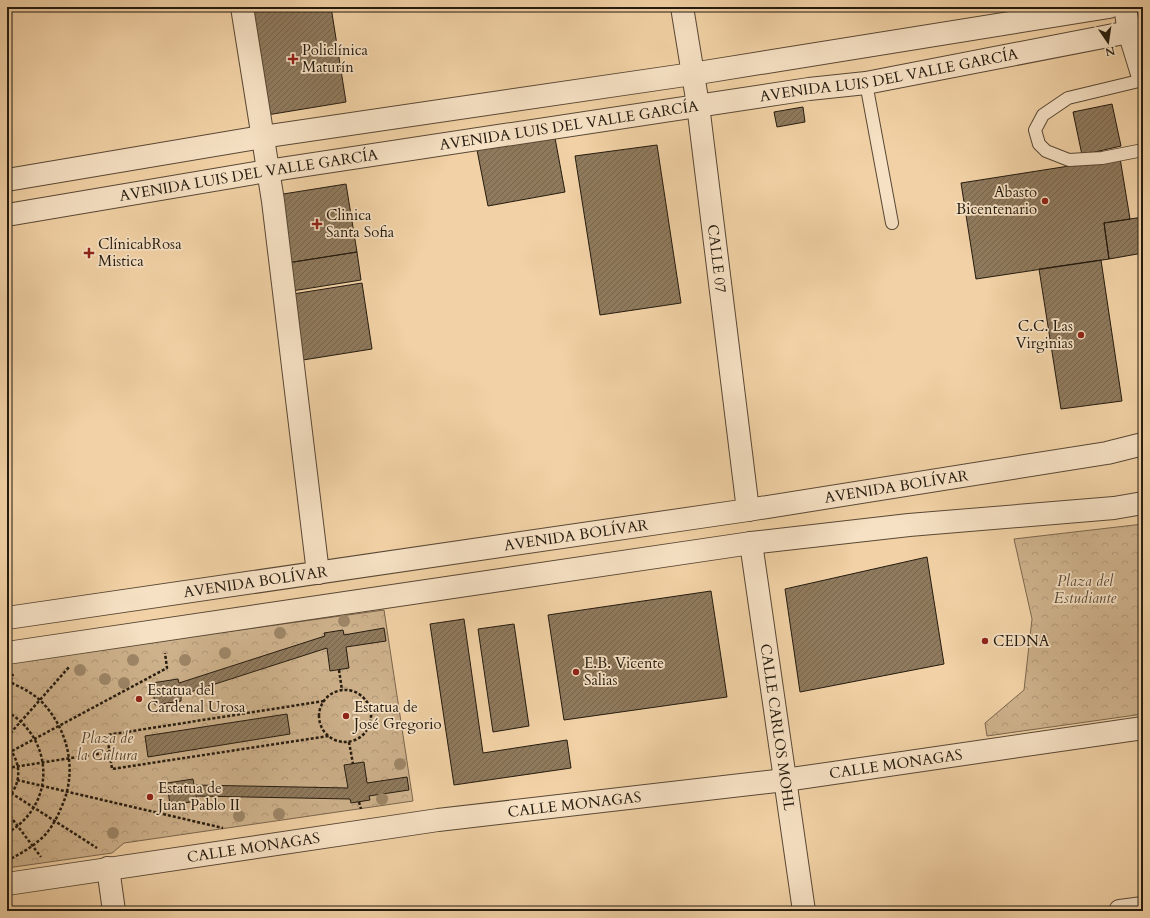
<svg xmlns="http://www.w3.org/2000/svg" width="1150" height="918" font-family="Cardo,serif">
  <defs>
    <pattern id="park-crowns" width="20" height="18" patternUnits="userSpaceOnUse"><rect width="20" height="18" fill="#ceb28c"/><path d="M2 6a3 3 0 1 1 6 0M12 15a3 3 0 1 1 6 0" fill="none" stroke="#b19878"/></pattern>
    <pattern id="building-hatch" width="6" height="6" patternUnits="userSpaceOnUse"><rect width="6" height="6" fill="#8f7a5d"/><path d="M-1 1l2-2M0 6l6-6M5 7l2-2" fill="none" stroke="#75634b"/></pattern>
  </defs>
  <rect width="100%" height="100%" fill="#f1d1a5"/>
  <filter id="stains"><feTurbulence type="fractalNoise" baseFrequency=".005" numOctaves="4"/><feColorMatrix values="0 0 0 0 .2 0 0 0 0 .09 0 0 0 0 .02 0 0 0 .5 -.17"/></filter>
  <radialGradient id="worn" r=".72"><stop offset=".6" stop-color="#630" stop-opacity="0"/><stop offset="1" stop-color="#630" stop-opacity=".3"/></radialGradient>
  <path fill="url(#park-crowns)" stroke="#7a664e" d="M1143,524V714L987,736L985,723L1024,690L1032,619L1014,539Z
    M384,610L413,801L124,843L112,853L7,868V662Z"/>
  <path fill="url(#building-hatch)" stroke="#251b0f" d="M250,7H331L346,102L267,115Z
    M1112,104L1121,146L1082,155L1073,112Z
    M803,107L805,122L777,127L774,112Z
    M555,138L565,192L488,206L477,150Z
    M657,145L681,303L600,315L575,156Z
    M1120,158L1130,219L1104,223L1109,259L976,279L961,183Z
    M346,184L357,252L287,263L277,195Z
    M1143,217V253L1109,259L1104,223Z
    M357,252L361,280L292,291L287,263Z
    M1101,260L1122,401L1061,409L1039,269Z
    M362,283L372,349L303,360L293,294Z
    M927,557L944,664L800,692L785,589Z
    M711,591L727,697L564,720L548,615Z
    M464,619L483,753L567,740L571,768L454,785L430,624Z
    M514,624L529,726L493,732L478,629Z
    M384,628L386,641L346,647L349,668L330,671L327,648L181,695V701L155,705L152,683L178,679L179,683L325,636L324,633L343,630L344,635Z
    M287,714L290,734L148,757L145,736Z
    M364,762L367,783L407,777L409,790L369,796L370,800L351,803L350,799L196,796L197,801L170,805L167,783L193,779L194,785L348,788L344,765Z"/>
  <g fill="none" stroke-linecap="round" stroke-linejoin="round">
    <defs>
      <path id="service" d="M1143,80L1068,98L1043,115L1035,130L1039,144L1046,151L1069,160L1102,158L1143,150
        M866,83L892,223"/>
      <g id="minor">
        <path d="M242,7L273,201L318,573"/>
        <path id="s1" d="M682,7L698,105L748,510"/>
        <path d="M1125,7L1129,32L1143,77"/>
        <path d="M7,180L262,137L692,74L1109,7"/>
        <path id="s2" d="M7,215L267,171L809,89L866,83L1129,32"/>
        <path id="s3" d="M751,543L804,911"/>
        <path d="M108,868L114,911"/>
        <path id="s4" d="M7,884L438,820L785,780L1143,728"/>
        <path d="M1120,911L1143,908"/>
      </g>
      <g id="tertiary">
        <path id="s5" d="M7,618L748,510L1107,453L1143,444"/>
        <path d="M7,653L751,543L909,525L1114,508L1143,503"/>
      </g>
    </defs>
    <use href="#service" stroke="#584834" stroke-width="14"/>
    <use href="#minor" stroke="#584834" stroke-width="24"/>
    <use href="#tertiary" stroke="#584834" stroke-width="24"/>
    <path stroke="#251b0f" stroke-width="2.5" stroke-dasharray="3 2" stroke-linecap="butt" d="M339,670L342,690
      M7,681C19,686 31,692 41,701C69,730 78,772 61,808C57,818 51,829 43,837C32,847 21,854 7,860
      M319 716a26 26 0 1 1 52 0a26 26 0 1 1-52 0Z
      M7,690L13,674
      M324,701L107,735L112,769L329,736
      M7,712C19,718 29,729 35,740C53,774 41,814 7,833
      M7,737L70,666
      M349,742L353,764
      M7,745C21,762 23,782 7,799
      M12,751L167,668L165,653
      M7,768L110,752
      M17,780L223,828
      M11,793L97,848
      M359,802L361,809
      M7,812L41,857"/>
    <use href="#service" stroke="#f6e1c4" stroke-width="12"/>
    <use href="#minor" stroke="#f6e1c4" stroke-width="22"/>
    <use href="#tertiary" stroke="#f6e1c4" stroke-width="22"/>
  </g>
  <g fill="#9d8667">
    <circle cx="344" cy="621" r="6"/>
    <circle cx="280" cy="633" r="6"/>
    <circle cx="225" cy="653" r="6"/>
    <circle cx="133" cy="660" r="6"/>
    <circle cx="185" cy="660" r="6"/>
    <circle cx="80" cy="670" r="6"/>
    <circle cx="105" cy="679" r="6"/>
    <circle cx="124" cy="683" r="6"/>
    <circle cx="400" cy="764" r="6"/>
    <circle cx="382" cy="799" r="6"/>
    <circle cx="279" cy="814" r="6"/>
    <circle cx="239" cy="816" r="6"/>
    <circle cx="113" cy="833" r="6"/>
  </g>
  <g fill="#8f2418" stroke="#f6e1c4" stroke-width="1.5">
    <path d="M291 53h4v4h4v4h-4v4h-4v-4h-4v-4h4z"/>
    <circle cx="1045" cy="201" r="4"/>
    <path d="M315 218h4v4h4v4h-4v4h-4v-4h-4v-4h4z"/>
    <path d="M87 247h4v4h4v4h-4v4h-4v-4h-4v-4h4z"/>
    <circle cx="1081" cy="335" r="4"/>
    <circle cx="985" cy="641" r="4"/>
    <circle cx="576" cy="672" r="4"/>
    <circle cx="139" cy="699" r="4"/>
    <circle cx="346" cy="716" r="4"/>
    <circle cx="150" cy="797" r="4"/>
  </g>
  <g text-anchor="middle" stroke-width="3.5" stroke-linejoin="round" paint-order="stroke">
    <g font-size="15" fill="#251b0f" stroke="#f6e1c4" text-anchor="start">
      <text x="302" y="55">Policlínica<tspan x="302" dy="17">Maturín</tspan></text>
      <text x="1037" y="197" text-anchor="end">Abasto<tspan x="1037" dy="17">Bicentenario</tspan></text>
      <text x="326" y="220">Clinica<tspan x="326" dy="17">Santa Sofia</tspan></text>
      <text x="98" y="249">ClínicabRosa<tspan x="98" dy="17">Mistica</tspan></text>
      <text x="1073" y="331" text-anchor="end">C.C. Las<tspan x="1073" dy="17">Virginias</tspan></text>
      <text x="993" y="646">CEDNA</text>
      <text x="584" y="668">E.B. Vicente<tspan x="584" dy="17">Salias</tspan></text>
      <text x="147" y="695">Estatua del<tspan x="147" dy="17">Cardenal Urosa</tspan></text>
      <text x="354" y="712">Estatua de<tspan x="354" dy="17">José Gregorio</tspan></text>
      <text x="158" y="793">Estatua de<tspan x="158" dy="17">Juan Pablo II</tspan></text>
    </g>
    <g font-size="15" fill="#251b0f" stroke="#f6e1c4">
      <text dy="5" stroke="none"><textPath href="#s2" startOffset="893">AVENIDA LUIS DEL VALLE GARCÍA</textPath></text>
      <text dy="5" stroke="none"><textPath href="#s2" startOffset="569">AVENIDA LUIS DEL VALLE GARCÍA</textPath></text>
      <text dy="5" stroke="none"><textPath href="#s2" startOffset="245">AVENIDA LUIS DEL VALLE GARCÍA</textPath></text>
      <text dy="5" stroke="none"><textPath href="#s1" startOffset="254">CALLE 07</textPath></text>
      <text dy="5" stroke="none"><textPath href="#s5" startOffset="899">AVENIDA BOLÍVAR</textPath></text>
      <text dy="5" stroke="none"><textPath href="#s5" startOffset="575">AVENIDA BOLÍVAR</textPath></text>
      <text dy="5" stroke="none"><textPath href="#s5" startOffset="251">AVENIDA BOLÍVAR</textPath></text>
      <text dy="5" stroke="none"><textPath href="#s3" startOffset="186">CALLE CARLOS MOHL</textPath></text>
      <text dy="5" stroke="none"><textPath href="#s4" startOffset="897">CALLE MONAGAS</textPath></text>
      <text dy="5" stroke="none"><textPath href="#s4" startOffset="573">CALLE MONAGAS</textPath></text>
      <text dy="5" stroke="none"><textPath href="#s4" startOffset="249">CALLE MONAGAS</textPath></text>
    </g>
    <g font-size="15" font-style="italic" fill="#584834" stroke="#f6e1c4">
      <text x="1085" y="586">Plaza del<tspan x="1085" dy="17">Estudiante</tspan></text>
      <text x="107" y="743">Plaza de<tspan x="107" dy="17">la Cultura</tspan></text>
    </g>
  </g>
  <rect width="1150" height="918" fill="none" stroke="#f1d1a5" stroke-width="24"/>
  <rect x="8" y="8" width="1134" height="902" fill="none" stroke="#251b0f" stroke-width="2"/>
  <rect x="12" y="12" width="1126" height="894" fill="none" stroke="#251b0f"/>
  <g transform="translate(1108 42) rotate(167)" stroke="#f6e1c4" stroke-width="3" paint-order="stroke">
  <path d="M0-3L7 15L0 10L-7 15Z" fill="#251b0f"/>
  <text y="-6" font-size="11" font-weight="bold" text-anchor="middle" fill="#251b0f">N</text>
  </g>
  <rect width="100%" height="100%" filter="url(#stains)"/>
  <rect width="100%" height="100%" fill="url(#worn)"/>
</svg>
